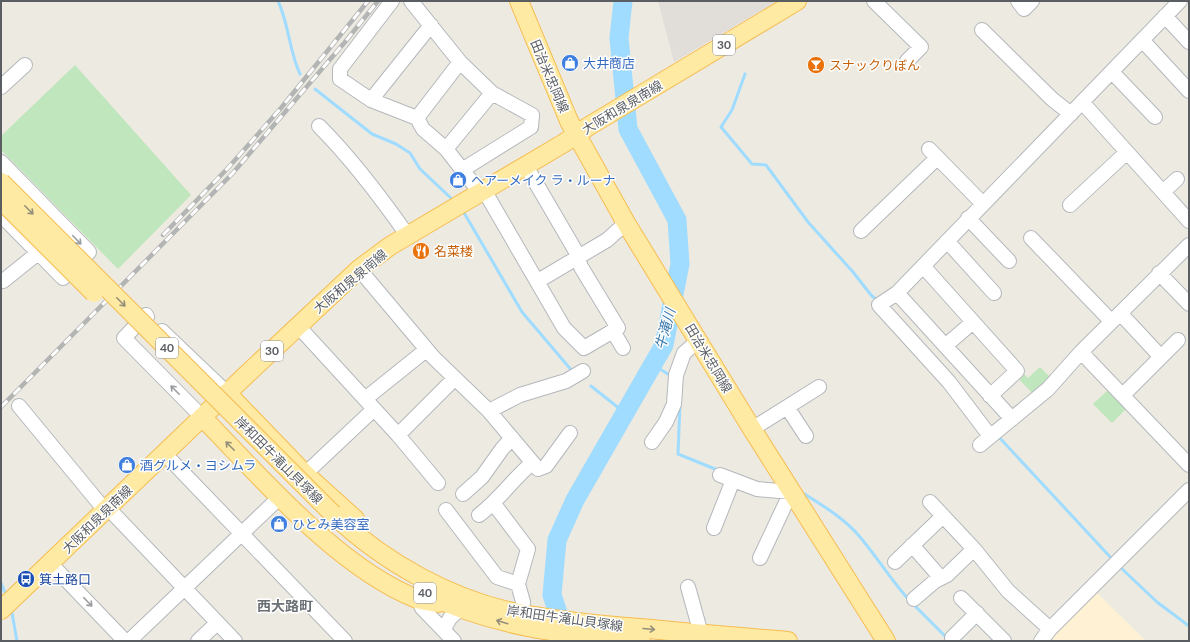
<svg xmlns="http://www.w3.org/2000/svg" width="1190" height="642" font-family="Lato,'Noto Sans JP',sans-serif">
  <rect width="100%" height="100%" fill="#edeae1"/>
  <path fill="#fff2d4" d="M1094,590L1146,641H1051L1067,616Z"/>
  <path fill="#e1ddd9" d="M658,1H777L674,62Z"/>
  <path fill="#bfe6bc" d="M75,65L191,195L118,269L1,150V136Z
    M1040,367L1052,379L1034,395L1017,377L1022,372L1028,378Z
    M1110,388L1129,406L1112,423L1093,404Z"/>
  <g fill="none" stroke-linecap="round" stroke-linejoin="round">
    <path stroke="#9fdcff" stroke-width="3" d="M278,1C289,24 289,51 300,74
      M745,74L732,110L721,127L752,164L766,165L808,222L853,272L871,295L878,301
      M315,89L372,134L396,144L410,153L420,169L453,200
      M463,211L522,312L573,372
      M653,365L668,374
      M591,386L625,413
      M680,404L678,454L720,471
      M997,435L1113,560
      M801,492C822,505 844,518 860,537C877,557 891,580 909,600
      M1119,566L1157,602L1189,626
      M1,583L7,597
      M913,604L947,638
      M12,613L17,641"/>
    <path stroke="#9fdcff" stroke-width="19" d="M565,634L552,595L557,540L575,500L664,345L680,264L677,220L628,129L619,38L623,1"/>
    <defs>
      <path id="minor" d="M392,1L340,69V79L371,100L417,118L423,129L446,149L475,186L488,197L564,328L584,348L618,328L581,267L575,250L526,166
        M411,1L460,62L492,93L532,115L531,127L462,170
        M874,1L921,47L907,61
        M1018,1L1024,9L1032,1
        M1165,16L1189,42
        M982,30L1052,99L1071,114
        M1143,41L1189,91
        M1112,72L1155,117
        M1,87L25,65
        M371,100L431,25
        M1082,102L1189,221
        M417,118L460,62
        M319,126C351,158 382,199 408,236
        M446,149L492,93
        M929,149L983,204
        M1,162L89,252L63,278L1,215
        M1163,192L1177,179
        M1070,205L1127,152
        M968,218L1009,261
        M861,231L937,158
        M1031,238L1111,321
        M947,241L994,293
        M923,266L1017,371L990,396
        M359,269L433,357L489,411L538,469L546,466L570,433
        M1159,273L1189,304
        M3,281L38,253
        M538,281L607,240L626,223
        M897,293L1012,419
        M1120,313L1161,357
        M147,317L146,315L124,338L202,417
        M298,326L398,435L438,483
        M162,331L227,393
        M613,331L623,348
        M945,346L973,322
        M1081,352L1189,465
        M1123,395L1178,340
        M365,399L426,350
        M19,406L99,503L108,508L235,641
        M787,407L806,436
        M489,411L520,395L566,381L583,371
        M752,429L819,387
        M398,435L455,378
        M990,436L949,382L879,305L897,293L1180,1
        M652,442L666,422L674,404L676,375L684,353L699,340
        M980,445L1048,389L1081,352L1189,245
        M164,453L345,641
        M305,474L374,409
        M720,475L757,489L791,492L760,558
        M463,494L482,477L502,449L512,438
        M930,502L974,549L1008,591L1050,629
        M494,504L528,549L518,584L523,602L522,614
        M446,510L497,577L518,584
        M479,515C499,500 513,479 532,463
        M714,528L733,480
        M912,545L940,577
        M895,562L943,516
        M51,564L125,641
        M688,587L703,641
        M961,598L1004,641
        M418,599L422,608L454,641
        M914,599L935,581L947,575L974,549
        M444,629L450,618L460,609
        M952,638L977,613
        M129,641L280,497
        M198,641L217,623
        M1041,641L1050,629L1189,490"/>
      <path id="major" d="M519,1L569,121L626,223L752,429L886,641
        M227,393L305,474L355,519
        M202,417C262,478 337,567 417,599C423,601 431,602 438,603
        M333,514C383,562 454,602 523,614C562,621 601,625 640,628C690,633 739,637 788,641
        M426,594C499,628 562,634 641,641
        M1,610L245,376L359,269L390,246L564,143L589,126L797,1"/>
    </defs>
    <use href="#minor" stroke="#b4b8bc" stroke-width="16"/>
    <use href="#major" stroke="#f6bd51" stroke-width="20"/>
    <use href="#minor" stroke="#fff" stroke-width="14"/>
    <use href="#major" stroke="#ffeaa4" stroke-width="18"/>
    <defs>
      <path id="rail" d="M163,235L228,168L281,108L368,1
        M1,407L232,174L345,42L378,1"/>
    </defs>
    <use href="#rail" stroke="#b3b4b4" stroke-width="4.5"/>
    <use href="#rail" stroke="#fff" stroke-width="3" stroke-dasharray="9" stroke-linecap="butt"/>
    <defs>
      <path id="major-bridge" d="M1,182L333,514
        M1,200L94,293"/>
    </defs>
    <use href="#major-bridge" stroke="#f6bd51" stroke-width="20" stroke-linecap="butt"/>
    <use href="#major-bridge" stroke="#ffeaa4" stroke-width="18"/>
  </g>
  <defs><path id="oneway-shaft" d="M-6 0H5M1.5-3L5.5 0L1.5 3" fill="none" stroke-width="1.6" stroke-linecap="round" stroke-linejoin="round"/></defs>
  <g stroke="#948f7a">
    <use href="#oneway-shaft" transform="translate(29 210) rotate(45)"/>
    <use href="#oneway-shaft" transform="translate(121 302) rotate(45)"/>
    <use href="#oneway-shaft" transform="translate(230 446) rotate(-135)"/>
    <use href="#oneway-shaft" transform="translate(502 622) rotate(-163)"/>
    <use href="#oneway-shaft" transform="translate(649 629) rotate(5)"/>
  </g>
  <g stroke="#9c9ea1">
    <use href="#oneway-shaft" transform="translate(77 240) rotate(46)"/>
    <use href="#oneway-shaft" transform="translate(175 390) rotate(-135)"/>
    <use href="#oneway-shaft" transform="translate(88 602) rotate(46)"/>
  </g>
  <defs>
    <symbol id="shop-disc" viewBox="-11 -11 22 22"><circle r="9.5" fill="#3f7fe0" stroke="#fff"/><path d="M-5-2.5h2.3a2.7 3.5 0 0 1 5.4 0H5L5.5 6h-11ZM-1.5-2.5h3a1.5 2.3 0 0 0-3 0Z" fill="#fff"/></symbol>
    <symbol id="bar-disc" viewBox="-11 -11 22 22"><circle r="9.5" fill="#e8710a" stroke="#fff"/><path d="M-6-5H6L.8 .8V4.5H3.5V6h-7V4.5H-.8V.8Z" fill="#fff"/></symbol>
    <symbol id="restaurant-disc" viewBox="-11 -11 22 22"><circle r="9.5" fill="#e8710a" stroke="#fff"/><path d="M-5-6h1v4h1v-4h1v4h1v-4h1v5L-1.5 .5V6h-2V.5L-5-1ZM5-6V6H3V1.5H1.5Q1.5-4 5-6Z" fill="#fff"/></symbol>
    <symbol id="bus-disc" viewBox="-11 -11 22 22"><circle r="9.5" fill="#1a4fb4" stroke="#fff"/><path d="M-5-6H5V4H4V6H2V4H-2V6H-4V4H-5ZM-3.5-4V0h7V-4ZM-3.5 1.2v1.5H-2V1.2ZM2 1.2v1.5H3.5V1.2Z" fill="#fff"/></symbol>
  </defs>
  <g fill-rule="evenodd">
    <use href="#shop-disc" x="560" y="53" width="20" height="20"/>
    <use href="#bar-disc" x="806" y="55" width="20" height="20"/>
    <use href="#shop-disc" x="448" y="170" width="20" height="20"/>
    <use href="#restaurant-disc" x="411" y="241" width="20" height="20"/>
    <use href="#shop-disc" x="117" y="455" width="20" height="20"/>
    <use href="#shop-disc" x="269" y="514" width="20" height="20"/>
    <use href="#bus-disc" x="16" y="569" width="20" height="20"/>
  </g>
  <g text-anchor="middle" stroke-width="3" stroke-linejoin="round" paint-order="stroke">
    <g fill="#fff" stroke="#8c8e92" stroke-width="1">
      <rect x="713" y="35" width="22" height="20" rx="3"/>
      <rect x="156" y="338" width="22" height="20" rx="3"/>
      <rect x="261" y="341" width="22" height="20" rx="3"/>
      <rect x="414" y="583" width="22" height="20" rx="3"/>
    </g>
    <g font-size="12" font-weight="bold" fill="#5a5e63">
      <text x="724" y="49">30</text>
      <text x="167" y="352">40</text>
      <text x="272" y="355">30</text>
      <text x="425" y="597">40</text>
    </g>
    <g font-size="13" fill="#366cbe" stroke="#fff" text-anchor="start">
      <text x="583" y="68">大井商店</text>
      <text x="471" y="185">ヘアーメイク ラ・ルーナ</text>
      <text x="140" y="470">酒グルメ・ヨシムラ</text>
      <text x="292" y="529">ひとみ美容室</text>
    </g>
    <g font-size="13" fill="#c56008" stroke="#fff" text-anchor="start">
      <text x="829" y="70">スナックりぼん</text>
      <text x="434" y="256">名菜楼</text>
    </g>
    <g font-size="13" fill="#5a5e63" stroke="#fff">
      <text transform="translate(550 76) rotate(67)" y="5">田治米忠岡線</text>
      <text transform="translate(622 107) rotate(-31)" y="5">大阪和泉泉南線</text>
      <text transform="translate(350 281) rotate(-40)" y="5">大阪和泉泉南線</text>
      <text transform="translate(709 358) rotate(59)" y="5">田治米忠岡線</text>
      <text transform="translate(279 460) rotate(45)" y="5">岸和田牛滝山貝塚線</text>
      <text transform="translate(97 519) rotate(-44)" y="5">大阪和泉泉南線</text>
      <text transform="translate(565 618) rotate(8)" y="5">岸和田牛滝山貝塚線</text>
    </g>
    <g font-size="13" fill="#164399" stroke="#fff" text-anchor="start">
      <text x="39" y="584">箕土路口</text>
    </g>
    <g font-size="14" font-style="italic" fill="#3777ab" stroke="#fff">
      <text transform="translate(665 329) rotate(-75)" y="5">牛滝川</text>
    </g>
    <g font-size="14" font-weight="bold" fill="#6b7075" stroke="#fff">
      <text x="285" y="611">西大路町</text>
    </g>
  </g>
  <rect width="1190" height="642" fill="none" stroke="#5a5e63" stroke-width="4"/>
</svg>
